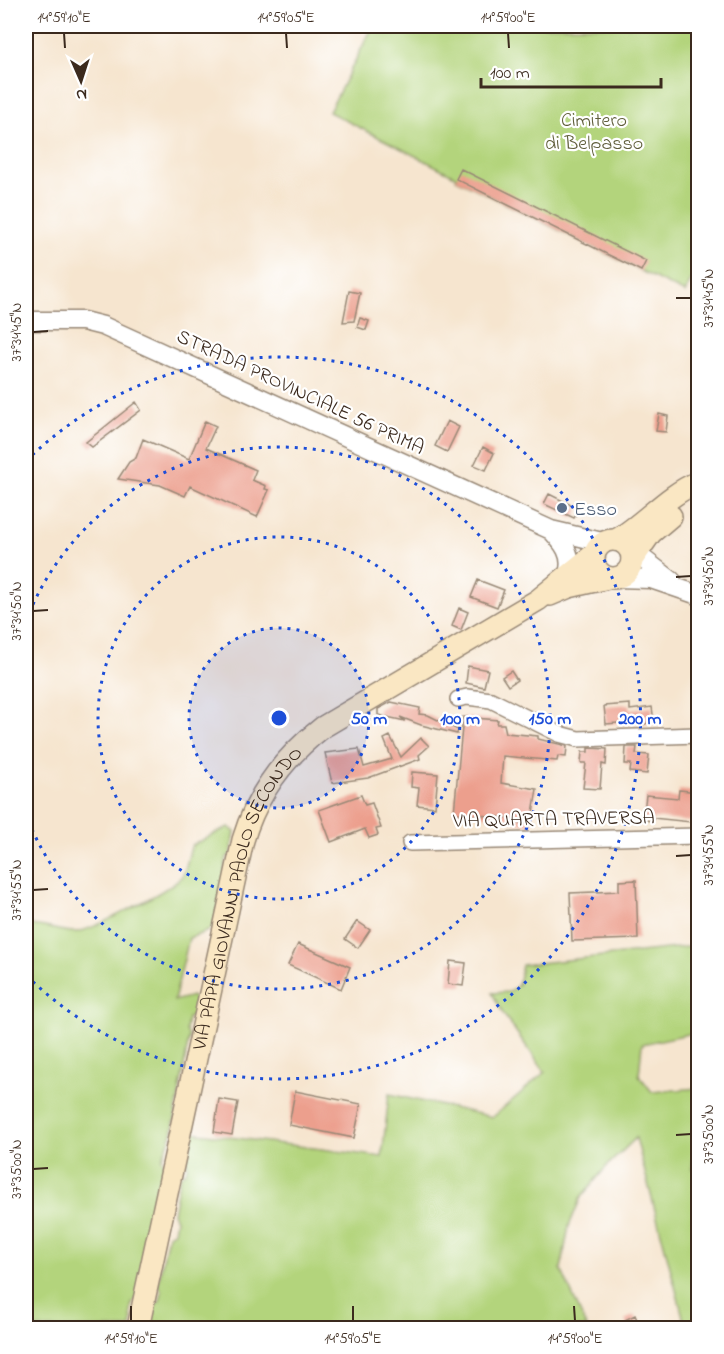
<svg xmlns="http://www.w3.org/2000/svg" width="724" height="1354" font-family="'Indie Flower',sans-serif">
  <rect width="100%" height="100%" fill="#fff"/>
  <filter id="ink" filterUnits="userSpaceOnUse"><feTurbulence type="fractalNoise" baseFrequency=".0167" numOctaves="2"/><feDisplacementMap in="SourceGraphic" scale="12" xChannelSelector="R" yChannelSelector="G"/><feConvolveMatrix kernelMatrix="1 2 1 2 8 2 1 2 1" color-interpolation-filters="sRGB"/></filter>
  <filter id="wash" filterUnits="userSpaceOnUse"><feTurbulence type="fractalNoise" baseFrequency=".008" numOctaves="4" result="noise"/><feDisplacementMap in="SourceGraphic" scale="24" xChannelSelector="R" yChannelSelector="G"/><feGaussianBlur stdDeviation="1.35" result="paint"/><feColorMatrix in="noise" values="0 0 0 0 0 0 0 0 0 0 0 0 0 0 0 0 0 1.4 0 .05"/><feComposite in="paint" operator="in"/></filter>
  <g filter="url(#wash)">
    <rect width="100%" height="100%" fill="#f6e5cf"/>
    <path fill="#b3d47c" stroke="#777f4d" stroke-width="1.5" d="M373,26H698V265L685,293L456,179L457,177L329,112Z
      M229,827L235,832L231,854L227,857L224,871L226,875L214,925L208,931L189,938L174,1001L192,996L197,1004L194,1015L188,1018L186,1030L189,1037L173,1129C171,1141 165,1148 162,1159L165,1165L154,1218L148,1223L149,1240L137,1297C126,1307 134,1316 131,1328H26V925C43,924 60,933 76,932C91,931 173,888 182,876C187,869 188,854 192,845Z
      M694,946L690,1000L698,999V1032L642,1044L639,1075L652,1092L698,1088V1128L692,1169L698,1168V1328H686L636,1138L607,1166L581,1197L569,1226L561,1269L587,1328H192L191,1325L150,1322L153,1306L160,1301L162,1291L158,1285L168,1235L174,1232L176,1219L173,1213L180,1176C191,1169 186,1163 185,1153C185,1147 189,1138 191,1132L382,1157L389,1094L493,1117L545,1072L504,1015L492,993L509,992L518,985L522,965Z"/>
    <g id="blocks">
      <path fill="#ec9f8d" d="M461,169L646,261L641,271L456,179Z
        M349,291L360,293L354,321L343,322Z
        M360,318L369,321L366,330L357,327Z
        M136,402L141,410L92,447L86,442Z
        M659,414L668,416L666,432L656,431Z
        M205,421L216,426L206,448L256,470L252,480L266,486L265,489L269,490L257,517L190,486L185,496L160,485L118,479L129,462L136,458L143,439L189,459Z
        M447,421L459,427L447,452L435,446Z
        M483,447L494,453L486,470L474,465Z
        M549,494L579,509L574,518L544,504Z
        M478,580L504,590L497,607L471,597Z
        M459,608L468,612L461,630L452,626Z
        M468,666L488,670L484,687L466,683Z
        M511,671L517,680L508,686L502,677Z
        M391,702L420,708L419,714L428,715L458,730L457,734L421,725L400,717L405,721L378,715V709Z
        M630,704V710L652,707L654,722L644,724L643,721L606,724L604,706Z
        M463,717L498,720L497,724H504L506,733L538,736V739L567,746L566,757L558,756L557,761L503,756L501,783L537,789L531,825L511,821L512,818L454,813Z
        M390,736L401,757L421,738L429,746L419,755L420,759L368,778L332,783L325,753L359,749L364,767L392,759L384,739Z
        M626,747H637L636,754L649,755L647,774L630,772L631,764H625Z
        M588,748L607,749L606,765L602,764L600,789L583,788L586,763H581L582,752H588Z
        M412,772L438,774L435,807L417,805L419,788L411,787Z
        M679,790L699,792V820L691,819V822L653,818V821L643,820L646,795L678,798Z
        M361,795L365,805L372,803L381,828L376,829L378,835L369,838L365,829L331,842L319,810Z
        M636,880L638,939L572,941L570,893L619,891V881Z
        M357,921L370,930L358,948L345,939Z
        M298,944L350,967L341,989L288,965Z
        M450,961L466,963L463,986L448,984Z
        M295,1091L361,1104L354,1138L289,1125Z
        M219,1099L238,1102L232,1135L214,1132Z
        M635,1315L641,1329H629L625,1320Z"/>
    </g>
  </g>
  <g filter="url(#ink)">
    <use href="#blocks" fill-opacity="0" stroke="#988876" stroke-width="1.5"/>
    <g fill="none" stroke-linecap="round" stroke-linejoin="round">
      <defs>
        <path id="minor" d="M458,699L467,697L491,700L559,734L578,739L698,735
          M410,843L698,836"/>
        <path id="tertiary" d="M26,321H83L103,326L551,530L602,542
          M551,530C563,543 574,555 568,574
          M629,548L672,581
          M616,578L651,579L698,595"/>
        <g id="secondary">
          <circle cx="613" cy="559" r="19"/>
          <path d="M616,540C645,523 667,495 698,482"/>
          <path d="M632,560L651,533L671,516"/>
          <path d="M550,595L569,587L608,578"/>
          <path id="s1" d="M138,1328L243,840C257,793 284,757 323,727L538,600L593,555"/>
        </g>
      </defs>
      <use href="#minor" stroke="#988876" stroke-width="18"/>
      <use href="#tertiary" stroke="#988876" stroke-width="21"/>
      <use href="#secondary" stroke="#988876" stroke-width="24"/>
      <use href="#minor" stroke="#fff" stroke-width="15"/>
      <use href="#tertiary" stroke="#fff" stroke-width="18"/>
      <use href="#secondary" stroke="#fae7c3" stroke-width="21"/>
    </g>
  </g>
  <path fill="none" stroke="#3b2a1e" stroke-width="2" d="M64,33L65,48M286,33L287,48M508,33L509,48M676,298H691M33,332L48,331M676,577L691,576M33,611L48,610M676,856L691,855M33,890L48,889M676,1135L691,1134M33,1169L48,1168M131,1306V1321M353,1306V1321M574,1306L575,1321"/>
  <circle cx="279" cy="718" r="90" fill="#1d4ed8" fill-opacity=".12"/>
  <g fill="none" stroke="#1d4ed8" stroke-width="3" stroke-dasharray="3 6">
    <circle cx="279" cy="718" r="90"/>
    <circle cx="279" cy="718" r="181"/>
    <path d="M26 621A271 271 0 1 1 26 815"/>
    <path d="M26 461A361 361 0 1 1 26 975"/>
  </g>
  <circle fill="#5c6f8a" stroke="#fff" stroke-width="2" cx="562" cy="508" r="6"/>
  <g text-anchor="middle" stroke-width="4.5" stroke-linejoin="round" paint-order="stroke">
    <g font-size="20" fill="#5f5d3a" stroke="#fff">
      <text x="594" y="126">Cimitero<tspan x="594" dy="23">di Belpasso</tspan></text>
    </g>
    <g font-size="20" fill="#3b2a1e" stroke="#fff">
      <text transform="translate(301 391) rotate(25)" y="7">STRADA PROVINCIALE 56 PRIMA</text>
      <text transform="translate(554 818) rotate(-1)" y="7">VIA QUARTA TRAVERSA</text>
      <text dy="7" stroke="none"><textPath href="#s1" startOffset="446">VIA PAPA GIOVANNI PAOLO SECONDO</textPath></text>
    </g>
    <g font-size="20" fill="#4e5e75" stroke="#fff" text-anchor="start">
      <text x="574" y="515">Esso</text>
    </g>
  </g>
  <circle cx="279" cy="718" r="9" fill="#1d4ed8" stroke="#fff" stroke-width="3"/>
  <g font-size="18" text-anchor="middle" font-weight="bold" fill="#1d4ed8" stroke="#fff" stroke-width="4.5" stroke-linejoin="round" paint-order="stroke">
    <text x="369" y="724">50 m</text>
    <text x="460" y="724">100 m</text>
    <text x="550" y="724">150 m</text>
    <text x="640" y="724">200 m</text>
  </g>
  <rect width="724" height="1354" fill="none" stroke="#fff" stroke-width="66"/>
  <g transform="translate(81 81) rotate(177)" stroke="#ffffff" stroke-width="4.5" paint-order="stroke">
  <path d="M0-4.5L10 22L0 15L-10 22Z" fill="#3b2a1e"/>
  <text y="-9" font-size="16" font-weight="bold" text-anchor="middle" fill="#3b2a1e">N</text>
  </g>
  <path d="M481 78v9h180v-9" fill="none" stroke="#3b2a1e" stroke-width="3"/>
  <text x="490" y="78" font-size="18" fill="#3b2a1e" stroke="#ffffff" stroke-width="4.5" paint-order="stroke">100 m</text>
  <rect x="33" y="33" width="658" height="1288" fill="none" stroke="#3b2a1e" stroke-width="2"/>
  <g font-size="15" text-anchor="middle" fill="#3b2a1e">
    <text x="64" y="22">14°59'10"E</text>
    <text x="286" y="22">14°59'05"E</text>
    <text x="508" y="22">14°59'00"E</text>
    <text transform="translate(708 298) rotate(-90)" y="5">37°34'45"N</text>
    <text transform="translate(16 332) rotate(-90)" y="5">37°34'45"N</text>
    <text transform="translate(708 576) rotate(-90)" y="5">37°34'50"N</text>
    <text transform="translate(16 611) rotate(-90)" y="5">37°34'50"N</text>
    <text transform="translate(708 855) rotate(-90)" y="5">37°34'55"N</text>
    <text transform="translate(16 890) rotate(-90)" y="5">37°34'55"N</text>
    <text transform="translate(708 1134) rotate(-90)" y="5">37°35'00"N</text>
    <text transform="translate(16 1169) rotate(-90)" y="5">37°35'00"N</text>
    <text x="131" y="1343">14°59'10"E</text>
    <text x="353" y="1343">14°59'05"E</text>
    <text x="575" y="1343">14°59'00"E</text>
  </g>
</svg>
